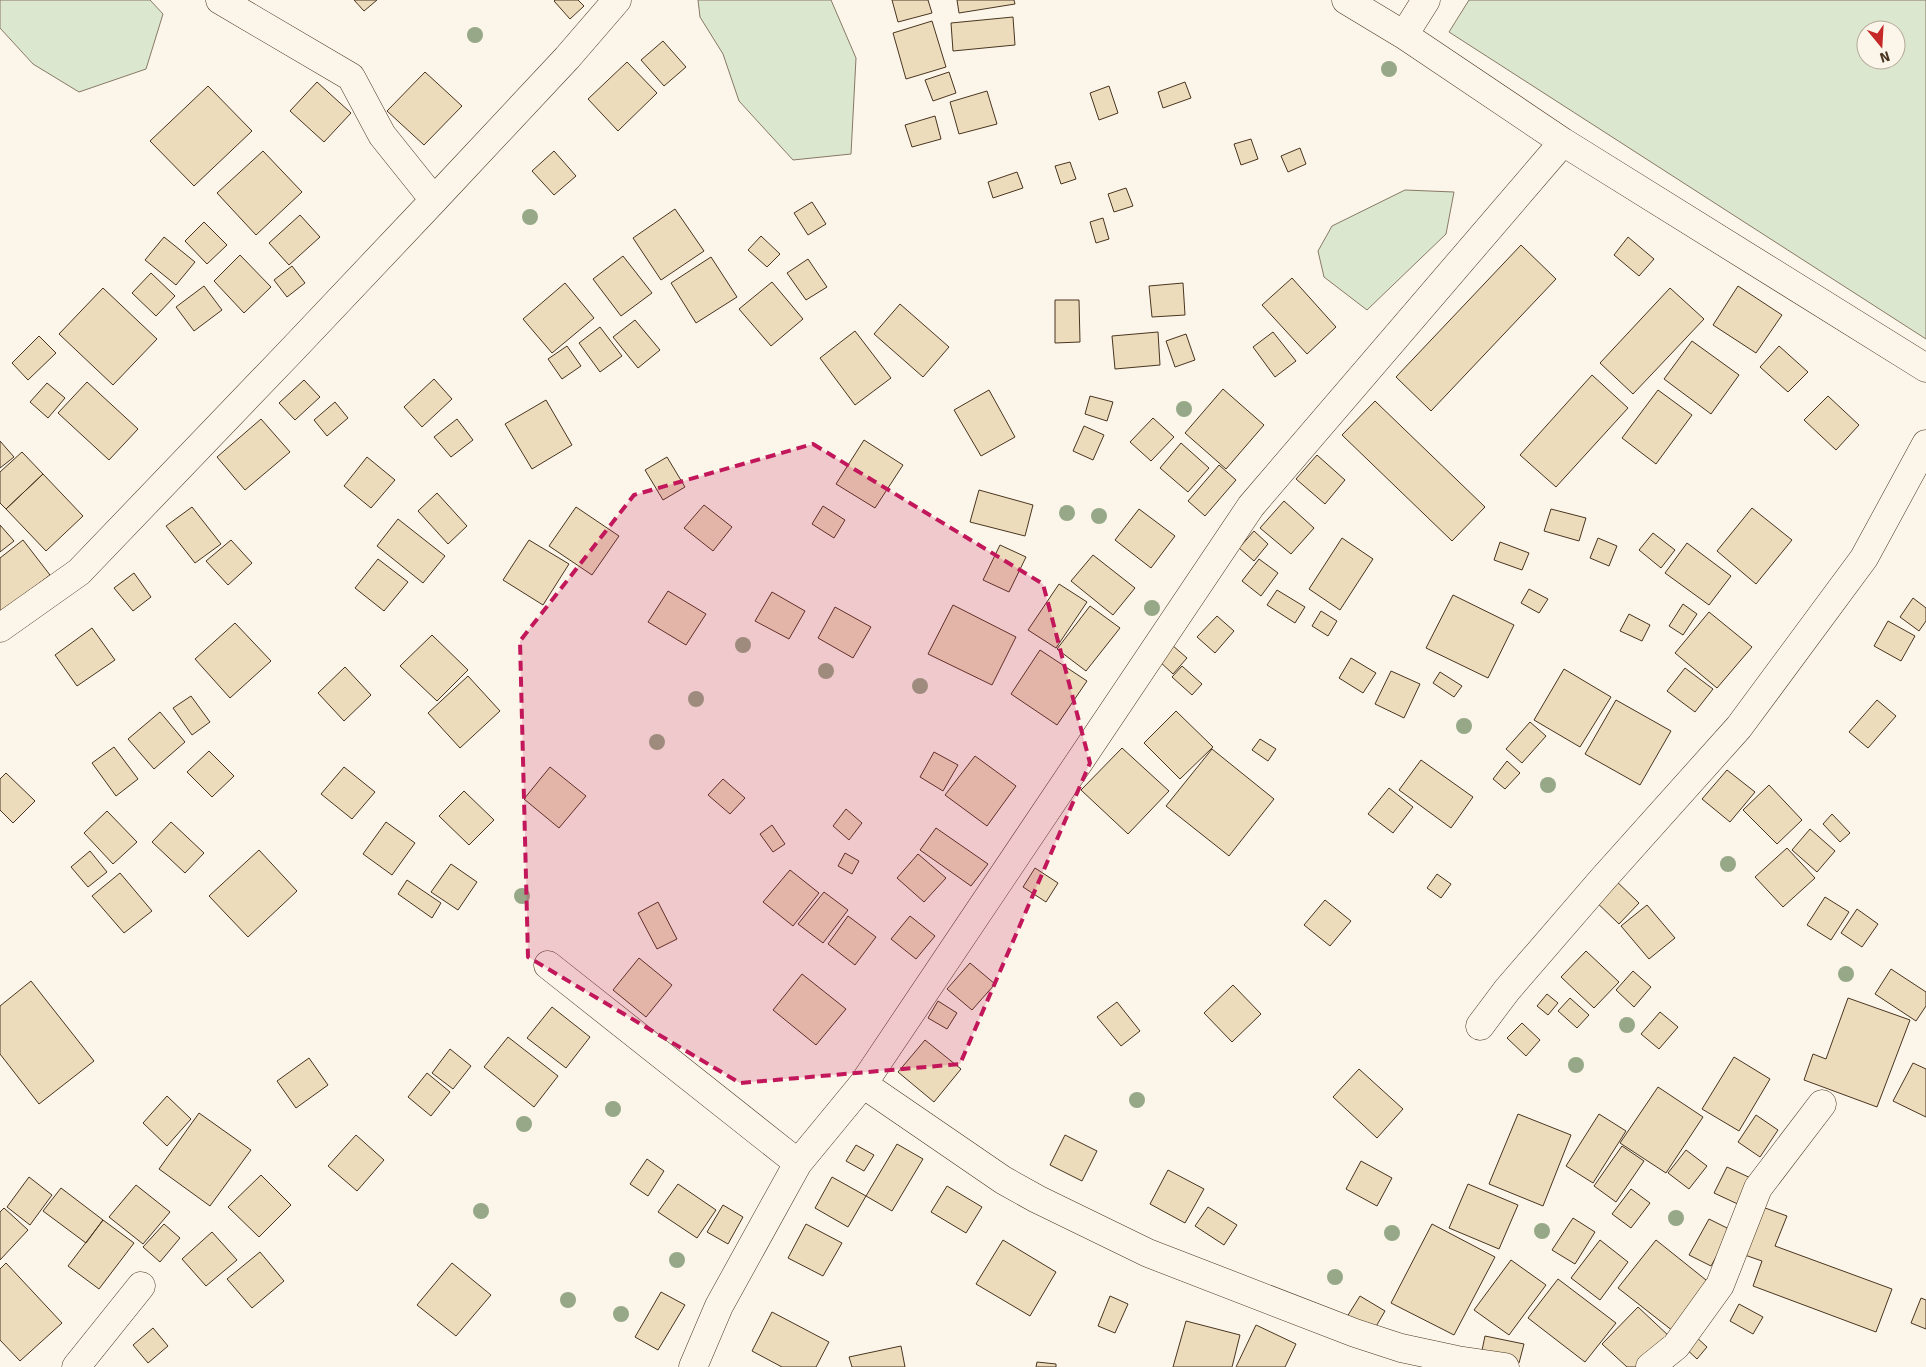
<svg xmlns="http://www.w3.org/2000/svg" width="1926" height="1367" font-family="Signika,sans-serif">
  <rect width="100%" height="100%" fill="#fbf6e9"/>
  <path fill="#dce7d0" stroke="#887966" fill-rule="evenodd" d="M0,0H150L163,14L146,69L79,92L33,64L0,28Z
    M698,0H831L856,58L851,154L793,160L739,101L723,54L700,17Z
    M1469,0H1926V339L1449,32ZM1866,30H1896V60H1866Z
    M1405,190L1454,192L1446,234L1367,310L1324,277L1318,251L1332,226Z"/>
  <path fill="#ecdcbc" stroke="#4a3520" d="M354,0H377L364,11Z
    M555,0H578L584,6L570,19L554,1Z
    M892,0H928L932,13L898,22Z
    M957,0H1014L1015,4L959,13Z
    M1013,17L1015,45L953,51L951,23Z
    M932,21L946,67L906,79L893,33Z
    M663,41L686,67L664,86L641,60Z
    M627,62L657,93L618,131L588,99Z
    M425,72L462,106L424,145L387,111Z
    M949,72L956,93L933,101L925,80Z
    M317,82L351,113L324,142L290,111Z
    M1185,82L1191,98L1163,108L1158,92Z
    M208,86L252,131L194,186L150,141Z
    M1109,86L1118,113L1099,120L1090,93Z
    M987,91L997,124L959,134L950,102Z
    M935,116L941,139L912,147L905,125Z
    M1251,139L1258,159L1241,165L1234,144Z
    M1300,148L1306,164L1288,172L1281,156Z
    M263,151L302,192L256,235L217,193Z
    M554,151L576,176L554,195L532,171Z
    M1070,162L1076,179L1061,184L1055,166Z
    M1017,172L1023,188L993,198L988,182Z
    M1126,188L1133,206L1114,212L1108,194Z
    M812,202L826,224L808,235L794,213Z
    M675,209L704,251L661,280L633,238Z
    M300,215L320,237L289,265L269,243Z
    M1103,218L1109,239L1096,243L1090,222Z
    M204,222L227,245L207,264L185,241Z
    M761,236L780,254L767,267L748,250Z
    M164,237L195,262L176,285L145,260Z
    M1628,237L1654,259L1639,276L1614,255Z
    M1521,245L1556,279L1431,411L1396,377Z
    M240,255L271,287L244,313L214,281Z
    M623,256L652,293L621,316L593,279Z
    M711,257L737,297L696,323L671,283Z
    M808,259L827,287L806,300L787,273Z
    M292,266L305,283L287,297L274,280Z
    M151,273L175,296L156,316L132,293Z
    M1292,278L1336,327L1307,354L1262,305Z
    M772,282L803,319L771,346L739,309Z
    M565,283L594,318L552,353L523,319Z
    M1183,283L1185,315L1152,317L1149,286Z
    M204,286L222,310L194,331L176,307Z
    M1738,286L1782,315L1756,353L1713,325Z
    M103,288L157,339L113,385L59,334Z
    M1670,288L1704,319L1633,394L1600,363Z
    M1055,300H1079L1080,342L1055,343Z
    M900,304L949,347L923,377L874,334Z
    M635,320L660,350L638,368L613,337Z
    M600,327L622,356L600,372L579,343Z
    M855,331L891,378L855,405L820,358Z
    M1158,332L1160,365L1115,369L1112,336Z
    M1273,332L1296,361L1275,377L1253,347Z
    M1186,334L1195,360L1175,367L1166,341Z
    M39,336L56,353L28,380L12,363Z
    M1692,341L1739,375L1711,414L1664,379Z
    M567,346L581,366L562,379L548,359Z
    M1779,346L1808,372L1788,392L1760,367Z
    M1592,375L1628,408L1556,487L1520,455Z
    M434,379L452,399L422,427L404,407Z
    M304,380L320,397L295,420L279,403Z
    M87,382L138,429L109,460L58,413Z
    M47,383L65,398L48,418L30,402Z
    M1223,389L1264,425L1226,469L1185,433Z
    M989,390L1015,437L981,456L954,410Z
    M1658,390L1692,415L1656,464L1622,438Z
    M1090,396L1113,402L1107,421L1085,414Z
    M1828,396L1859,425L1836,450L1804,420Z
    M546,400L572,445L532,469L505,424Z
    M1375,401L1485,507L1452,541L1342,435Z
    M335,402L348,418L327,436L314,420Z
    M1153,418L1174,437L1151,461L1130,442Z
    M261,419L290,452L245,490L217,457Z
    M457,419L473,440L451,457L434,437Z
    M1084,426L1104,435L1093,460L1073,451Z
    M864,440L903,465L875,508L836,484Z
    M0,441L14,457L0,468Z
    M1181,443L1209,468L1188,492L1160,468Z
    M22,452L43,474L6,509L0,503V472Z
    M1317,455L1345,480L1325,504L1296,479Z
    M367,457L395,480L371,508L344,486Z
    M667,457L685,487L663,500L645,470Z
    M1219,465L1236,480L1205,516L1188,501Z
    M43,474L83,516L46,551L6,509Z
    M979,490L1033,505L1025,536L970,522Z
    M437,493L467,526L448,544L418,511Z
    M1284,501L1314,528L1291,554L1260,528Z
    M704,505L732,527L713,551L684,528Z
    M823,506L845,520L834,538L812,524Z
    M192,507L221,544L195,563L166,526Z
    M576,507L619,536L592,575L549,546Z
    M1752,508L1792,540L1756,584L1717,551Z
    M1139,509L1175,536L1151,568L1115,540Z
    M1551,509L1586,518L1579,541L1544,531Z
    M398,519L445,556L423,583L377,546Z
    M0,525L14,541L0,552Z
    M1254,531L1268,544L1254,561L1239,548Z
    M1653,533L1675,550L1661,568L1639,550Z
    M1342,538L1373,559L1340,610L1309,589Z
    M1598,538L1617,546L1609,566L1590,558Z
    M23,540L50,575L0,613V558Z
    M231,540L252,563L228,585L206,561Z
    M529,540L569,564L543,605L503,580Z
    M1500,542L1529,553L1522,570L1494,560Z
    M1687,543L1731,576L1709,605L1665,573Z
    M1000,545L1026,557L1009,592L983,580Z
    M1093,555L1135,588L1113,615L1071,581Z
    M378,559L408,582L384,611L355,588Z
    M1259,559L1278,573L1261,596L1242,581Z
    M134,573L151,597L133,611L114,588Z
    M1059,584L1087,602L1056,648L1028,630Z
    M1529,589L1548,599L1539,613L1521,603Z
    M1277,590L1305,607L1295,623L1267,605Z
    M668,591L706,614L686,645L648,622Z
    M772,592L805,611L789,639L755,621Z
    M1453,595L1514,625L1488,678L1426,648Z
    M1913,598L1926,608V621L1919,631L1900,617Z
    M1683,604L1697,614L1683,635L1669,626Z
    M953,605L1016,637L992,685L928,654Z
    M1090,606L1120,628L1086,671L1057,649Z
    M835,607L871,627L853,658L818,638Z
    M1321,611L1337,621L1328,636L1312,626Z
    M1709,612L1752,647L1717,688L1675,653Z
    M1629,614L1650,625L1642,641L1620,631Z
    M1217,616L1234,631L1215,653L1197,637Z
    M1888,621L1915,636L1901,661L1874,646Z
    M235,623L271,661L230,698L195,659Z
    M92,628L115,660L77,686L55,655Z
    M432,635L468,670L437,701L400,666Z
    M1172,645L1187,658L1173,674L1158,660Z
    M1040,650L1087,681L1057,725L1011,694Z
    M1351,658L1376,673L1363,693L1339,678Z
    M1182,666L1202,684L1192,695L1172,677Z
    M345,667L371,695L344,721L318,693Z
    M1685,668L1713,689L1695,712L1667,691Z
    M1564,669L1611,697L1580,747L1534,720Z
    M1391,671L1420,684L1404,718L1375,704Z
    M1440,672L1462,686L1454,697L1433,683Z
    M468,676L500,711L460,748L428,713Z
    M191,696L210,722L192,735L173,708Z
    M1616,700L1671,731L1640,785L1585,754Z
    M1877,700L1896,716L1868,748L1849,732Z
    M1176,711L1213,747L1180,779L1144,743Z
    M160,712L185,742L154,769L128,739Z
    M1530,722L1546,736L1522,763L1506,749Z
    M1260,739L1276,749L1268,761L1252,750Z
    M114,747L138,779L116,796L92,763Z
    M1122,748L1169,791L1128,834L1081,790Z
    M1212,749L1274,799L1229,856L1166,806Z
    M209,751L234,776L212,797L187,772Z
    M934,752L958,765L943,791L920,777Z
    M975,756L1016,786L987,826L945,795Z
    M1421,760L1473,797L1451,828L1399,790Z
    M1507,761L1520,773L1505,789L1493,779Z
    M344,767L375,792L352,819L321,794Z
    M550,767L586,796L559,828L524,799Z
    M1727,770L1755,792L1730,822L1702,799Z
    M6,773L35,801L13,823L0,810V779Z
    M723,779L745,798L730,814L708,795Z
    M1769,785L1802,820L1777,844L1743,810Z
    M1389,788L1413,807L1393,833L1368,814Z
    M464,791L494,820L469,845L439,816Z
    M846,809L862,823L849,840L833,826Z
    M107,811L137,842L113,864L84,833Z
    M1832,814L1850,833L1840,842L1823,824Z
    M171,822L204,853L185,873L152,842Z
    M386,822L415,843L392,875L363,854Z
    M772,825L785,844L773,852L760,834Z
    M936,828L988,864L971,886L920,850Z
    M1810,829L1835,851L1817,872L1792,850Z
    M1787,848L1815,878L1783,907L1755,877Z
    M259,850L297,891L248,937L209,896Z
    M90,851L107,872L88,887L71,867Z
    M845,853L859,861L852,874L838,866Z
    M918,854L946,878L924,902L897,878Z
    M451,864L477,882L458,910L431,892Z
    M1035,868L1058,883L1046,902L1023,887Z
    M790,870L819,893L793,926L763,902Z
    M120,873L152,911L124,933L92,896Z
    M1437,874L1451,884L1441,898L1427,888Z
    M1611,876L1639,903L1619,924L1591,897Z
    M407,880L441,903L432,918L398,894Z
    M824,892L848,910L823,943L798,924Z
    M1825,897L1849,912L1831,940L1807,925Z
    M1325,900L1351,921L1330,946L1304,925Z
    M658,902L677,939L657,949L638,913Z
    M1647,905L1675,938L1649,959L1621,926Z
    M1857,909L1878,924L1862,947L1841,933Z
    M848,916L876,937L855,965L828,944Z
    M910,916L935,936L916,959L891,939Z
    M1586,951L1619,982L1594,1008L1561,977Z
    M639,958L672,985L646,1017L613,990Z
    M970,963L995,984L972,1010L947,989Z
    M1891,969L1926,992V1006L1916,1021L1875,994Z
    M1633,971L1651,987L1634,1007L1616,990Z
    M802,974L846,1009L816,1045L773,1010Z
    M31,981L94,1061L39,1104L0,1054V1006Z
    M1233,985L1261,1014L1232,1042L1204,1013Z
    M1547,994L1558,1003L1548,1015L1537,1006Z
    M1570,998L1589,1015L1577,1028L1558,1011Z
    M1848,998L1910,1020L1877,1107L1804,1080L1813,1054L1826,1059Z
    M938,1001L957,1013L947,1029L928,1018Z
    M1117,1002L1140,1031L1121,1046L1097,1017Z
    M552,1007L590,1037L566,1068L527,1038Z
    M1660,1012L1678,1027L1659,1049L1641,1034Z
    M1522,1023L1540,1040L1526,1056L1507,1038Z
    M508,1037L558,1076L534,1107L484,1067Z
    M925,1040L961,1069L934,1102L898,1072Z
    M450,1049L471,1066L453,1089L432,1073Z
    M1734,1057L1770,1079L1739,1131L1702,1109Z
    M309,1058L328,1085L296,1108L277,1081Z
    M1913,1063L1926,1069V1117L1893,1101Z
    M1359,1069L1403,1109L1377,1138L1333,1097Z
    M427,1073L450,1092L431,1116L408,1097Z
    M1658,1087L1703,1117L1666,1173L1620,1143Z
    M167,1096L191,1119L167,1146L143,1123Z
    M199,1113L251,1150L210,1206L159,1169Z
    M1518,1114L1571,1135L1543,1206L1489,1184Z
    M1599,1114L1626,1131L1593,1183L1566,1166Z
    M1756,1115L1778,1130L1760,1157L1738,1142Z
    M356,1135L384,1160L357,1191L328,1166Z
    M1065,1135L1097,1151L1082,1181L1050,1165Z
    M897,1144L923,1159L892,1211L866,1196Z
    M856,1145L874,1155L864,1171L846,1161Z
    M1622,1146L1644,1161L1616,1202L1594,1186Z
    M1686,1150L1707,1166L1689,1189L1668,1173Z
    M647,1159L664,1171L648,1196L630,1184Z
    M1361,1161L1392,1178L1377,1206L1346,1189Z
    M1727,1167L1755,1180L1742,1206L1714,1193Z
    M1168,1170L1204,1189L1185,1223L1150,1204Z
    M261,1175L291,1205L259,1237L228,1207Z
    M29,1177L52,1195L30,1225L7,1207Z
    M832,1177L866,1196L848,1227L815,1208Z
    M678,1184L716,1210L697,1238L658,1212Z
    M1468,1184L1518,1205L1499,1249L1449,1228Z
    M136,1185L170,1212L143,1244L109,1217Z
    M947,1186L982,1207L966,1233L931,1212Z
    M61,1188L103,1220L86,1243L43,1211Z
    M1631,1189L1650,1203L1631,1228L1612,1214Z
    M723,1205L743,1217L728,1244L707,1232Z
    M1757,1205L1787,1216L1775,1246L1892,1289L1876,1332L1753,1286L1762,1261L1739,1253Z
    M1208,1207L1237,1225L1224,1245L1195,1226Z
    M4,1208L28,1230L0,1260V1212Z
    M1573,1218L1595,1232L1575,1264L1552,1250Z
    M1709,1219L1731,1230L1711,1266L1689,1255Z
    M103,1220L134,1243L99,1289L68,1266Z
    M164,1224L180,1238L160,1262L143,1247Z
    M806,1224L842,1243L823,1276L788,1258Z
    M1432,1224L1495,1257L1454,1335L1391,1303Z
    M212,1232L237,1260L206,1286L182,1259Z
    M1003,1240L1056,1272L1030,1316L976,1284Z
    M1600,1240L1628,1262L1600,1300L1571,1278Z
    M1656,1240L1711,1284L1673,1331L1618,1288Z
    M260,1252L284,1281L252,1308L227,1279Z
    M1511,1260L1546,1285L1509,1335L1474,1310Z
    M6,1263L62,1323L20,1361L0,1340V1269Z
    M452,1263L491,1295L456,1336L417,1305Z
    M1558,1279L1616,1323L1585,1362L1528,1318Z
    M661,1292L685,1305L658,1350L635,1337Z
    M1110,1296L1128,1304L1115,1333L1098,1326Z
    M1360,1296L1385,1311L1371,1335L1345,1320Z
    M1921,1298L1926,1300V1329L1911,1323Z
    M1739,1304L1763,1317L1753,1334L1730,1321Z
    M1638,1307L1670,1337L1642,1367H1627L1602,1344Z
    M772,1312L829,1342L816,1367H782L752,1351Z
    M1186,1321L1240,1335L1232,1367H1173Z
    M1256,1325L1296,1344L1285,1367H1236Z
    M153,1328L168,1346L148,1363L133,1345Z
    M1694,1335L1707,1347L1697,1359L1683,1346Z
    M1485,1336L1524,1344L1519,1363L1481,1355Z
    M901,1346L905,1367H852L849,1357Z
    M1037,1362L1056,1364V1367H1036Z"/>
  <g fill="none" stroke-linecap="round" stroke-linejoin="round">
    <defs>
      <path id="minor" d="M220,0L351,77L382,135L434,200
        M1346,0L1404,35L1563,142L1926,368
        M1404,35L1426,0
        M0,628L79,572L293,349L434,200L567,58L617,0
        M548,965L798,1163
        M1480,1026L1507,990L1602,880L1739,727L1864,558L1926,444
        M863,1084L1003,1180L1037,1199L1148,1253L1355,1333L1401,1348L1457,1360L1505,1367
        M76,1367L141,1286
        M693,1367L719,1306L798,1163L863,1084L1251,506L1563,142
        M1650,1367L1676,1346L1720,1285L1758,1188L1822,1104"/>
    </defs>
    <use href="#minor" stroke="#4a3520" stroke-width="29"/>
    <use href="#minor" stroke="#fbf6e9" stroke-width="28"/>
  </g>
  <g fill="#96a887">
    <circle cx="475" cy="35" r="8"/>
    <circle cx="1389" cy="69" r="8"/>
    <circle cx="530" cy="217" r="8"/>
    <circle cx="1184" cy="409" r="8"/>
    <circle cx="1067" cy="513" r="8"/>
    <circle cx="1099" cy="516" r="8"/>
    <circle cx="1152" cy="608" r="8"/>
    <circle cx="743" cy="645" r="8"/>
    <circle cx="826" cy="671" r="8"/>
    <circle cx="920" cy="686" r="8"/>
    <circle cx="696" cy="699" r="8"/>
    <circle cx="1464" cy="726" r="8"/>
    <circle cx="657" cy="742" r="8"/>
    <circle cx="1548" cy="785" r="8"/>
    <circle cx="1728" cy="864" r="8"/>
    <circle cx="522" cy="896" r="8"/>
    <circle cx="1846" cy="974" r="8"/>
    <circle cx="1627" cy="1025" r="8"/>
    <circle cx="1576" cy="1065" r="8"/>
    <circle cx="1137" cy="1100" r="8"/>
    <circle cx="613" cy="1109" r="8"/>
    <circle cx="524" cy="1124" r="8"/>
    <circle cx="481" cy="1211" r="8"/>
    <circle cx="1676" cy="1218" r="8"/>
    <circle cx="1542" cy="1231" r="8"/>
    <circle cx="1392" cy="1233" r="8"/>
    <circle cx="677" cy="1260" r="8"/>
    <circle cx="1335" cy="1277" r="8"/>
    <circle cx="568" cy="1300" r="8"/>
    <circle cx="621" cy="1314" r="8"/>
  </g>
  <path fill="#c2185b" fill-opacity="0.2" stroke="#c2185b" stroke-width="4" stroke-dasharray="10 6" stroke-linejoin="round" d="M813,444L1043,584L1090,763L960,1064L740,1083L528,957L520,641L634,495Z"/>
  <g transform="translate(1881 45) rotate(162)"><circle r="24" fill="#fbf6e9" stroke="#b4a999"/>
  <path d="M0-4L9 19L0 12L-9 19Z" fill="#c62828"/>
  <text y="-8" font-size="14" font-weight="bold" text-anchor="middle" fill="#4a3520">N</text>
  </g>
</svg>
